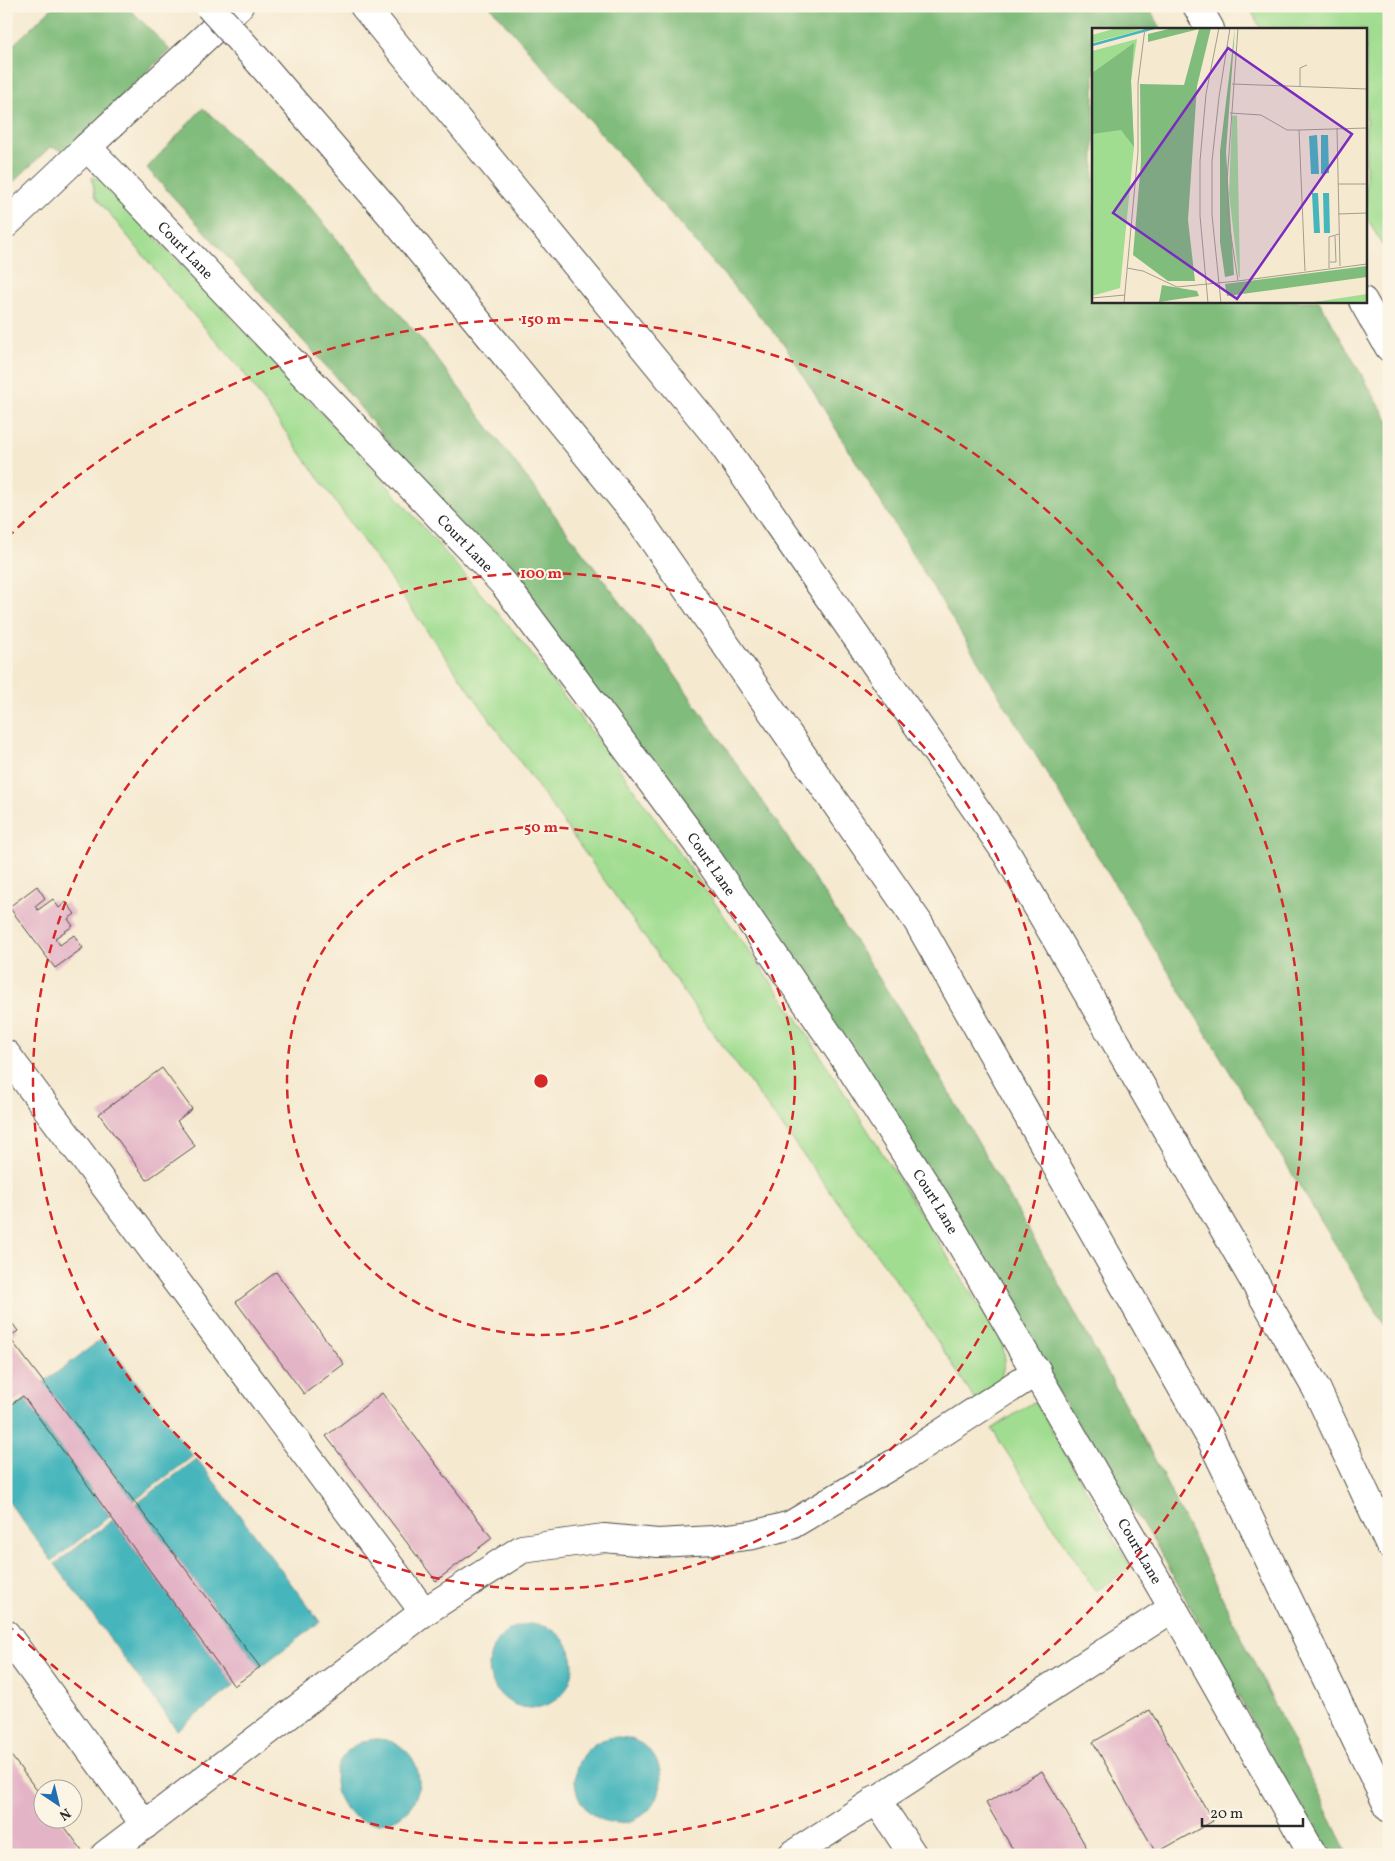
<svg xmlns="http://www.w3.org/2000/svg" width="1395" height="1861" font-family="Vollkorn,serif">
  <rect width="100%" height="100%" fill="#fcf5e5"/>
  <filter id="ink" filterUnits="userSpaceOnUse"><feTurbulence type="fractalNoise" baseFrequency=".02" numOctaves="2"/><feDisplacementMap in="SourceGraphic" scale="10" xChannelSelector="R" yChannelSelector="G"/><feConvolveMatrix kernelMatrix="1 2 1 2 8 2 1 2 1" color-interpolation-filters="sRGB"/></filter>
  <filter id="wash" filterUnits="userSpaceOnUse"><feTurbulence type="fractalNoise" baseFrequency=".0096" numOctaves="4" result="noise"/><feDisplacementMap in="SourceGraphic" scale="20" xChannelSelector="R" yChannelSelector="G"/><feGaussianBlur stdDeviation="1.12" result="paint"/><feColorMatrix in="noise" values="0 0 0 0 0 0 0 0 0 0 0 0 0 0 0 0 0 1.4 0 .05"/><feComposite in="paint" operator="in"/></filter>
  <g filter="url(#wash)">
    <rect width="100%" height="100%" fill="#f5e9d0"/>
    <path fill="#a1dd91" stroke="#66845e" d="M1249,6H1389V256L1366,216V29H1261Z
      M92,177L101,180L361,455L519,638L611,757L796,1017L1002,1342L1005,1360L1000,1382L976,1401L914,1305L705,1022L241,369L169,287L95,196Z
      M1035,1401L1131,1568L1095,1591L992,1429Z"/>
    <path fill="#80bc7b" stroke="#567453" d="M54,6H127L170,50L65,151L50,147L6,189V52Z
      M490,6H1148L1161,29H1094V301H1319L1389,422V1332L784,344Z
      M203,108L310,207L431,351L670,668L779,825L913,1030L1051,1269L1155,1460L1348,1855H1324L1161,1553L1025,1340L597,699L334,375L147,168Z"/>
    <path fill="#46b6bc" stroke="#387074" d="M103,1338L193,1456L134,1501L43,1383Z
      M25,1400L110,1516L52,1561L6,1498V1414Z
      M197,1459L320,1622L260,1667L136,1504Z
      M113,1520L234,1686L177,1730L55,1564Z
      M489 1666a42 42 0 1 1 84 0a42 42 0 1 1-84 0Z
      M575 1780a43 43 0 1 1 86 0a43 43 0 1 1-86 0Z
      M335 1781a42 42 0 1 1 84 0a42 42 0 1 1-84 0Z"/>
    <g id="blocks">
      <path fill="#e3b3c6" d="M37,886L45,898L35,906L38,910L53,899L59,908L66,902L75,914L68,919L73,926L55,938L60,945L74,935L83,948L55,968L9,907Z
        M162,1068L192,1109L177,1121L195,1146L147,1180L99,1114Z
        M276,1272L344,1364L304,1394L236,1302Z
        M6,1315L18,1331L9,1337L260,1667L234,1686L23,1396L6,1408Z
        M382,1393L492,1538L436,1581L326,1436Z
        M1150,1710L1213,1821L1156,1853L1093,1742Z
        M6,1749L42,1797V1818H58L82,1850L76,1855H6Z
        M1042,1771L1091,1855H1016L986,1803Z"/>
    </g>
  </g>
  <g filter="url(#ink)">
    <use href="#blocks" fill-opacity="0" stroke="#494844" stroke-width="1"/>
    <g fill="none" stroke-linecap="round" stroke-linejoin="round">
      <defs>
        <g id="minor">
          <path id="s1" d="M239,6L87,147L504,584L697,843L841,1053L936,1201L1173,1608L1313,1855"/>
          <path d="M1197,6L1210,29"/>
          <path d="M6,224L87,147"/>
          <path d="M1363,301L1389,347"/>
          <path d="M6,1054L424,1612L105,1855"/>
          <path d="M424,1612L522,1549L604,1538L658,1543L713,1540L753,1535L791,1525L905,1457L1037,1371"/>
          <path d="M6,1634L145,1825"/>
          <path d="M876,1799L913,1855"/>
          <path d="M792,1855L1173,1608"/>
        </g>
        <path id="highway" d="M364,6L719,439L1007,854L1316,1388L1389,1544
          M262,65L390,214L633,511L918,922L1210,1437L1389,1808"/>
      </defs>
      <use href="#minor" stroke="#494844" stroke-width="30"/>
      <use href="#highway" stroke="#494844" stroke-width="30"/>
      <use href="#minor" stroke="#fff" stroke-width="28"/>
      <use href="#highway" stroke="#fff" stroke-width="28"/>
      <defs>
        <path id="highway-bridge" d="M209,6L262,65"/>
      </defs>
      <use href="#highway-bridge" stroke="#494844" stroke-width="30" stroke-linecap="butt"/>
      <use href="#highway-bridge" stroke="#fff" stroke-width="28"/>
    </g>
  </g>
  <g fill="none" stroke="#d62828" stroke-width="2.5" stroke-dasharray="9 6">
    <circle cx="541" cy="1081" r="254"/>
    <circle cx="541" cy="1081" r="508"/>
    <path d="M7 538A762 762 0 1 1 7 1624"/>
  </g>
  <g text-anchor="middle" stroke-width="4" stroke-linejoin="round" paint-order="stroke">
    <g font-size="15" fill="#2b2b2b" stroke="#fcf5e5">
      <text dy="5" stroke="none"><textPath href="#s1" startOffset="350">Court Lane</textPath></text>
      <text dy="5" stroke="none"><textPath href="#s1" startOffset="755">Court Lane</textPath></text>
      <text dy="5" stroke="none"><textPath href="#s1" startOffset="1160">Court Lane</textPath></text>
      <text dy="5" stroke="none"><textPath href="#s1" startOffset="1565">Court Lane</textPath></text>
      <text dy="5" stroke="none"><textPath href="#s1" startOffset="1970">Court Lane</textPath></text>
    </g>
  </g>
  <g transform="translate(1092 28)">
    <rect width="275" height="275" fill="#f5e9d0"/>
    <path d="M25,0L49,2L0,15V7ZM45,11L39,53L42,119L28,260L0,268V23ZM145,87L148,248L147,250L137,166L140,88ZM275,266V275H216Z" fill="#a1dd91"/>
    <path d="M81,0H119L105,58L96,192L103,253H76L41,227L49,134L48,56L92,57L107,1L56,14V6ZM143,0L134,124L142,247L133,249L128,214V123ZM42,15L39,53L42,119L29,102L0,106V45ZM275,238V249L135,268L133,256ZM70,257L105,263L107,268L67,274Z" fill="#80bc7b"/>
    <path d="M225,107L227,146H219L217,108ZM229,107H236L237,145L229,146ZM226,165L228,205H222L220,165ZM231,165H237L238,205H232Z" fill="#46b6bc"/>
    <path fill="none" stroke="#46b6bc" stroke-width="2.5" d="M0,17L62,0"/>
    <path fill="none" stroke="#a49d8e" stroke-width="1" d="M140,56L275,61M208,58V40L215,37M138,85L169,87L195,102H207M245,100L248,238M246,156H275M246,186L275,185M238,234H244L243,208M35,240L51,243L85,259L146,253L136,188L135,153L146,0M237,240V209L247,206M213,243L207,102L275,100M146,253L275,236M0,270L33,267M32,275L46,124V55L53,0M116,275L108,188V133L114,66L127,0M129,275L120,187V133L127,69L138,0"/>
    <path fill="#7b2cbf" fill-opacity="0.15" stroke="#7b2cbf" stroke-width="2.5" d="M136,20L260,106L145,271L21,185Z"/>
    <rect width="275" height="275" fill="none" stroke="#2b2b2b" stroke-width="2.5"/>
  </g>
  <circle cx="541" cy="1081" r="8" fill="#d62828" stroke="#fcf5e5" stroke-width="2.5"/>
  <g font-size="15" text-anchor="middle" font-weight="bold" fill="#d62828" stroke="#fcf5e5" stroke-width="4" stroke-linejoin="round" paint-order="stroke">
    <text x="541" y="324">150 m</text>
    <text x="541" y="578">100 m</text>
    <text x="541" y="832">50 m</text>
  </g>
  <rect width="1395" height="1861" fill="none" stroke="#fcf5e5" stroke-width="25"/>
  <g transform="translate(58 1804) rotate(145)"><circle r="24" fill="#fcf5e5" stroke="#a8a49b"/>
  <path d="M0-4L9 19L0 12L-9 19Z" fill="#1f6fb2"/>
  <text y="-8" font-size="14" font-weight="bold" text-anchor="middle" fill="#2b2b2b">N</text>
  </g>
  <path d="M1202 1818v8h101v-8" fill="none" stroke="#2b2b2b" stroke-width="2.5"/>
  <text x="1210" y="1818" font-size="15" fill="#2b2b2b" stroke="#fcf5e5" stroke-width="4" paint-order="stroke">20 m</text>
</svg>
